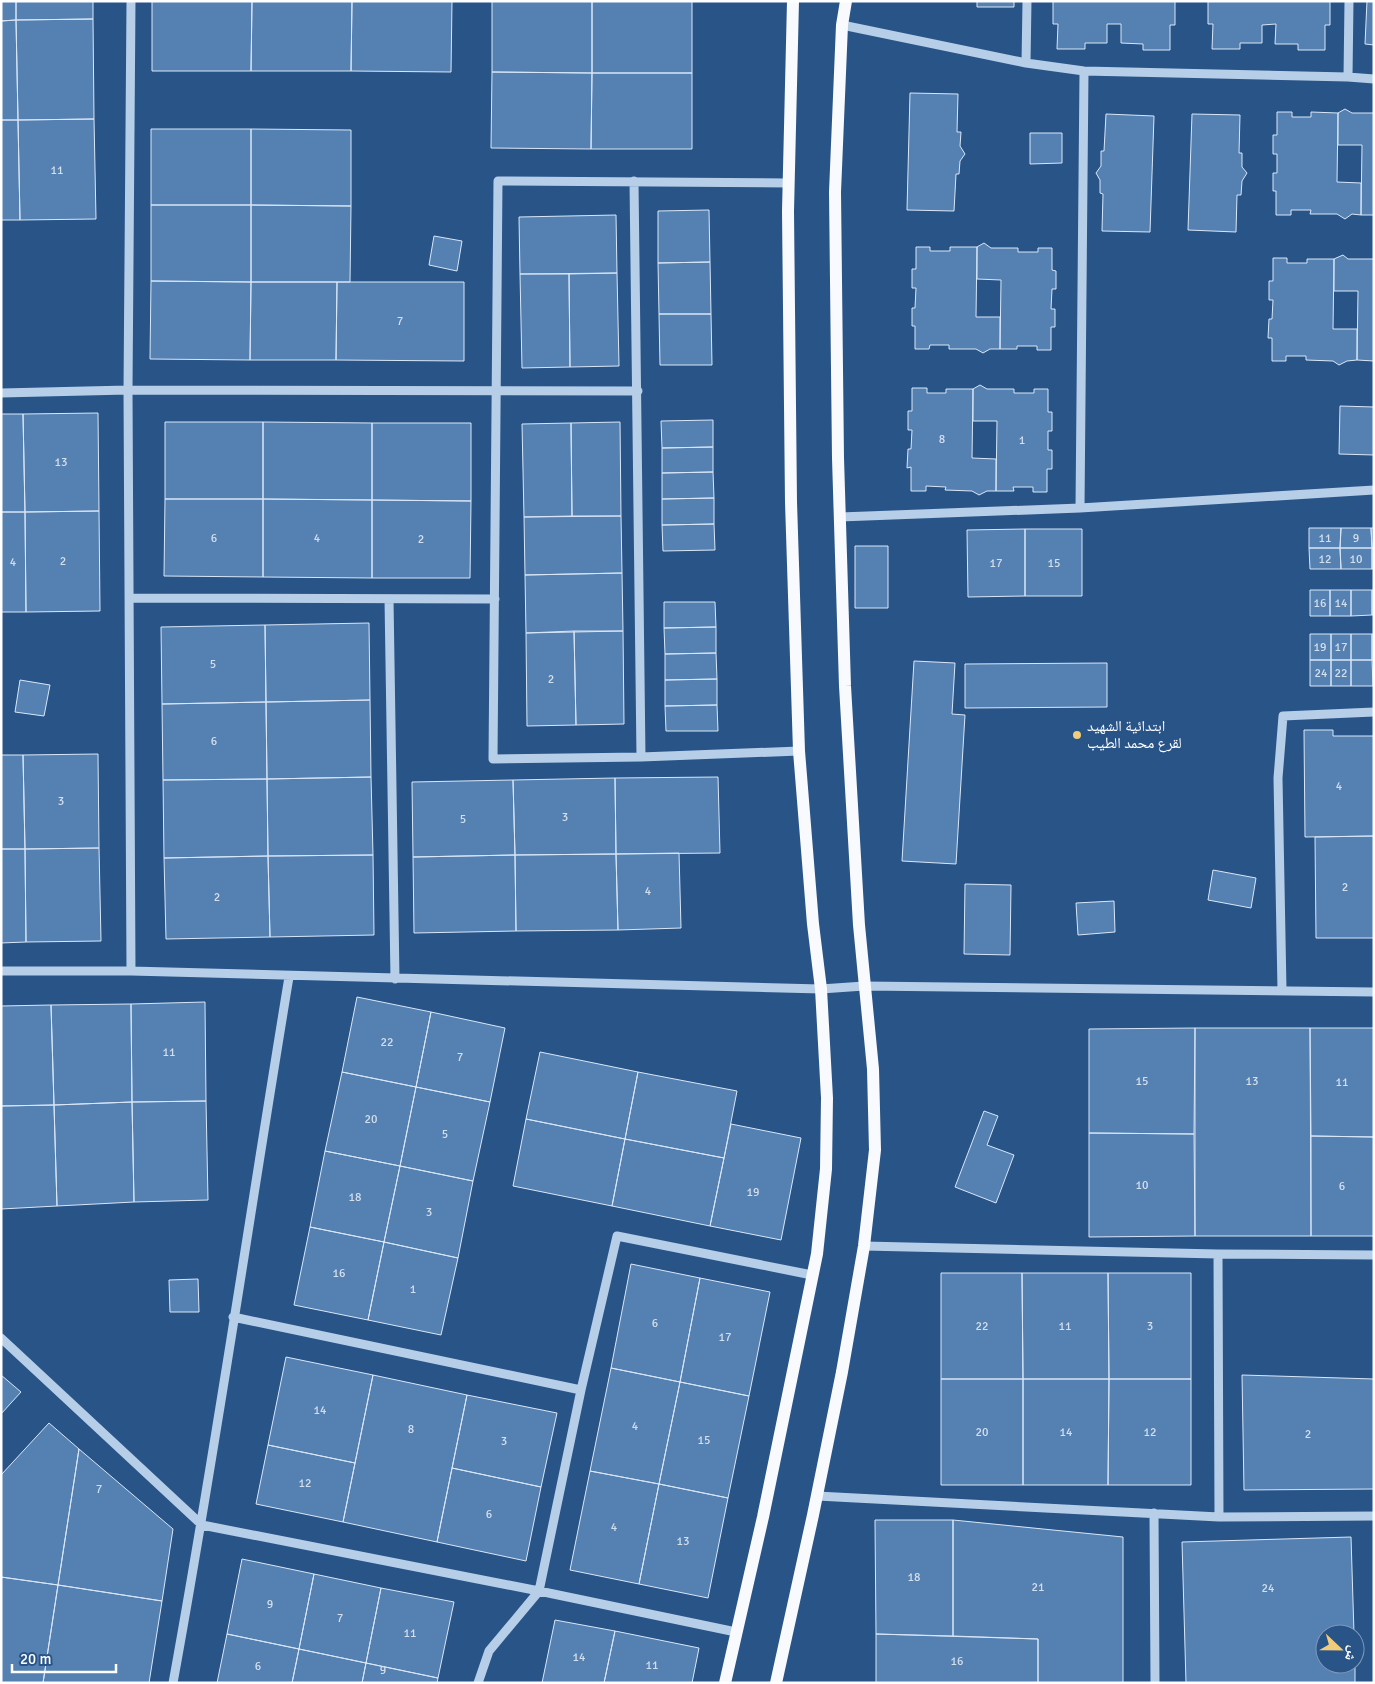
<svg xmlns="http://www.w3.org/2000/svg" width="1375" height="1684" font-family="Signika,'Noto Naskh Arabic',sans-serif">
  <rect width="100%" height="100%" fill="#295488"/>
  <path fill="#5580b2" stroke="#d9e7f7" d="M1,1H16V20L1,21Z
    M16,1H93V19L16,20Z
    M152,1H252L251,71H152Z
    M252,1H352L351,71H251Z
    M352,1H452L451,72L351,71Z
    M492,1H592V73L492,72Z
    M592,1H692V73H592Z
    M952,1H1014V7H977V1Z
    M1053,1H1175V25H1170V50H1143V44L1121,43V24H1107V43H1085V49H1057L1058,24H1053Z
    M1208,1H1330V25H1325V50H1298V44H1275L1276,24L1262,25V43H1240V49H1212L1213,24H1208Z
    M1367,1H1374V45L1365,44Z
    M93,19L94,119L18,120L16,20Z
    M16,20L18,120H1V21Z
    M492,72L592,73L591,149L491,148Z
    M592,73H692V149H591Z
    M910,93L958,94L957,132H961L960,146L965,154L960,161L959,174H956L954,211L907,210Z
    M1345,109L1352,113H1374V215H1361L1362,145H1338V113Z
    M1277,112H1292V117H1311V112L1338,113L1337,182L1361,183V215L1352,214L1345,219L1337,214H1310L1311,210H1291V215H1276V191H1273V173H1277V154H1273V135H1277Z
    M1106,114L1154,116L1150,232L1102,231L1103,194L1100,193V180L1096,173L1101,166V151H1104Z
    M1192,114L1240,115L1239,153H1242V167L1247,173L1242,181L1241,195H1237L1236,232L1188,230Z
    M94,119L96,219L20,220L18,120Z
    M1,120H18L20,220H1Z
    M151,129H251V205H151Z
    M251,129L351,130V206L251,205Z
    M1030,133H1062V163L1030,164Z
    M151,205H251V282L151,281Z
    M251,205L351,206L350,282H251Z
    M709,210L710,262L658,263V211Z
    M616,215L617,273L520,274L519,217Z
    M434,236L462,241L457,271L429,265Z
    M984,243L991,248H1018V252H1038V248H1052V270L1056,271V289H1052L1051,309H1055V327H1051V350H1037V346H1017V349H1000L1001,280L977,279V247Z
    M916,247H930V251H950V247H977L976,317H1000V349H990L983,353L976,349H949V345H930L929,349H915V326H912V308H915L916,288H912V269H916Z
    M1343,255L1348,259H1374V361L1357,360L1358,291H1334V259Z
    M1273,258H1287V263H1307V259H1334L1333,329H1357V360L1347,361L1339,365L1333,361L1306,360V356H1286V361H1272V338H1268L1269,319H1272L1273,300H1269V281H1273Z
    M710,262L711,314H659L658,263Z
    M617,273L619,366L570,367L569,274Z
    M520,274H569L570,367L522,368Z
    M151,281L251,282L250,360L150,359Z
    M251,282H337L336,360H250Z
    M337,282H464V361L336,360Z
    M659,314H711L712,365H660Z
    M980,385L987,389H1014V393H1034V389H1048V412H1052V431H1048V450H1052V469H1047V492H1033V487H1013L1014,491H996L997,421H973V389Z
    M912,388H927V393H946V389H973L972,458L996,459V491H987L979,495L972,491L945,490L946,487L926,486V491H911V467L907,468L908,449H911L912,430H908V411H912Z
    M1340,406L1374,407V455L1339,454Z
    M98,413L99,511L25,512L23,414Z
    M1,414H23L25,512H1Z
    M713,420V447L662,448L661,421Z
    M165,422H263V499H165Z
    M263,422L372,423V500L263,499Z
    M620,422L621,516H572L571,423Z
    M372,423H471V501L372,500Z
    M571,423L572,516L524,517L522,424Z
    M713,447V472L662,473V448Z
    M713,472L714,498L662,499V473Z
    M714,498V524L662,525V499Z
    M165,499H263V577L164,576Z
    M263,499L372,500V578L263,577Z
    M372,500L471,501L470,578H372Z
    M99,511L100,611L26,612L25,512Z
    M1,512H25L26,612H1Z
    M621,516L622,573L525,575L524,517Z
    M714,524L715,550L663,551L662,525Z
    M1309,528H1341L1340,548H1309Z
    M1341,528H1371L1372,548H1340Z
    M1371,528H1374V548H1372Z
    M1025,529H1082V596H1025Z
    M1025,529V596L968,597L967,530Z
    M855,546H888V608H855Z
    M1309,548H1340L1341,569H1310Z
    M1340,548H1372V569H1341Z
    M1372,548H1374V569H1372Z
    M622,573L623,631L526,633L525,575Z
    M1310,590H1330V616H1310Z
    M1330,590H1351V616H1330Z
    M1351,590H1372V615L1351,616Z
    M1372,590H1374V615H1372Z
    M664,602H715L716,627L664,628Z
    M369,623L370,700L266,702L265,625Z
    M265,625L266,702L162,704L161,627Z
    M716,627V653L665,654L664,628Z
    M574,631H623L624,724L576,725Z
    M574,631L576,725L527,726L526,633Z
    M1310,634H1331V660H1310Z
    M1331,634H1351V660H1331Z
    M1351,634H1372V660H1351Z
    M1372,634H1374V660H1372Z
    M716,653L717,679L665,680V654Z
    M1310,660H1331V686H1310Z
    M1331,660H1351V686H1331Z
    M1351,660H1372L1373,686H1351Z
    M914,661L955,663L952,714L965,715L956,864L902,861Z
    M1107,663V707L965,708V664Z
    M717,679V705L665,706V680Z
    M20,680L50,685L44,716L15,712Z
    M370,700L371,777L267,779L266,702Z
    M266,702L267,779L163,780L162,704Z
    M717,705L718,731H666L665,706Z
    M1304,730H1333V736H1374V836L1305,837Z
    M98,754L99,848L25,849L23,755Z
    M1,755H23L25,849H1Z
    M371,777L373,855L268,856L267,779Z
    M718,777L720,853L616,854L615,778Z
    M615,778L616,854L515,855L513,780Z
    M267,779L268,856L164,858L163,780Z
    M513,780L515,855L413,857L412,782Z
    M1374,836V938H1316L1315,837Z
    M99,848L101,941L26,942L25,849Z
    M1,849H25L26,942L1,943Z
    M679,853L681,928L618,930L616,854Z
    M616,854L618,930L516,931L515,855Z
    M373,855L374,935L270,937L268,856Z
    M515,855L516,931L414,933L413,857Z
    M268,856L270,937L166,939L164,858Z
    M1213,870L1256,878L1251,908L1208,900Z
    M965,884L1011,885L1010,955L964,954Z
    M1114,901L1115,932L1078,935L1076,903Z
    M357,997L431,1012L416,1087L342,1072Z
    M205,1002L206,1101L132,1102L131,1004Z
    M131,1004L132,1102L54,1105L51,1005Z
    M51,1005L54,1105L1,1106V1006Z
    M431,1012L505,1028L490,1102L416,1087Z
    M1195,1028L1194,1134L1089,1133V1029Z
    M1195,1028H1310L1311,1236H1195Z
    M1310,1028H1374V1137L1311,1136Z
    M540,1052L638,1072L625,1139L526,1119Z
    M342,1072L416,1087L400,1166L325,1151Z
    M638,1072L737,1091L724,1158L625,1139Z
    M416,1087L490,1102L473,1181L400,1166Z
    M206,1101L208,1200L134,1202L132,1102Z
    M132,1102L134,1202L57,1206L54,1105Z
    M54,1105L57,1206L1,1209V1106Z
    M984,1111L998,1116L987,1145L1014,1155L996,1203L955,1187Z
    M526,1119L625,1139L612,1206L513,1186Z
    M731,1124L801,1138L781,1240L710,1226Z
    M1089,1133L1194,1134L1195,1236L1089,1237Z
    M1311,1136L1374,1137V1236H1311Z
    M625,1139L724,1158L710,1226L612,1206Z
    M325,1151L400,1166L384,1242L310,1227Z
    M400,1166L473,1181L458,1258L384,1242Z
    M310,1227L384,1242L368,1320L294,1305Z
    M384,1242L458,1258L441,1335L368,1320Z
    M631,1264L700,1278L680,1382L611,1368Z
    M941,1273H1022L1023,1379H941Z
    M1022,1273H1108L1109,1379H1023Z
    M1108,1273H1191V1379H1109Z
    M700,1278L770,1292L749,1396L680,1382Z
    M198,1279L199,1312H170L169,1280Z
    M286,1357L373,1375L355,1463L268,1445Z
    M611,1368L680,1382L659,1484L590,1471Z
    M1,1375L21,1392L1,1414Z
    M373,1375L467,1395L437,1542L343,1522Z
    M1242,1375L1374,1379V1489L1244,1490Z
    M941,1379H1023V1485H941Z
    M1023,1379H1109L1108,1485H1023Z
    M1109,1379H1191V1485H1108Z
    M680,1382L749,1396L728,1498L659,1484Z
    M467,1395L557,1413L541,1487L452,1468Z
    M49,1423L79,1449L58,1585L1,1577V1475Z
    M268,1445L355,1463L343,1522L256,1504Z
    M79,1449L173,1529L162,1601L58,1585Z
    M452,1468L541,1487L526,1561L437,1542Z
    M590,1471L659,1484L639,1584L570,1570Z
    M659,1484L728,1498L708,1598L639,1584Z
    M875,1520H953V1636L876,1634Z
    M953,1520L1123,1537V1683H1038V1639L953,1636Z
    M1351,1537L1354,1634H1325V1664H1355V1683H1186L1182,1542Z
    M242,1559L314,1574L299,1649L227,1634Z
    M314,1574L381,1588L366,1663L299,1649Z
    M1,1577L58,1585L43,1683H1Z
    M58,1585L162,1601L149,1683H43Z
    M381,1588L454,1602L438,1678L366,1663Z
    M555,1620L615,1631L604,1683H542Z
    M615,1631L699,1648L692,1683H604Z
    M227,1634L299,1649L292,1683H217Z
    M876,1634L1038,1639V1683H876Z
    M299,1649L366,1663L362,1683H292Z
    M366,1663L438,1678L437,1683H362Z"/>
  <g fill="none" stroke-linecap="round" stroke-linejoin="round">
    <path stroke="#b6cee8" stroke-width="9" d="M842,25L1026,63L1084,71L1348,77L1374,79
      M1026,63L1027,1
      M1348,77L1349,1
      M634,181L641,757
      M788,183L498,181L493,759L641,757L799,751
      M1,393L128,390L638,391
      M1080,508L1084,71
      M840,517L1080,508L1374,490
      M130,598L495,599
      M389,599L395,979
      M1,971H131L821,989L864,986L1374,992
      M131,971L128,390L131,1
      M1282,990L1278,778L1283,716L1374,712
      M864,1246L1218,1254L1374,1255
      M1218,1254L1219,1517
      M233,1317L581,1390
      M1,1338L202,1525L539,1591L581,1390L617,1236L812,1275
      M817,1496L1219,1517L1374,1516
      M1154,1513L1155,1683
      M173,1683C216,1448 250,1212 289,977
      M478,1683L489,1651L539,1591L736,1632"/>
    <path stroke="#f8fafe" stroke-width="12" d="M725,1683L763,1517L817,1254L826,1169L827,1098L821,989L813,924L799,751L791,502L788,211L793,1
      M776,1683L813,1515L842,1372L864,1246L875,1150L873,1069L859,925L845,686L838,458L835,192L842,25L846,1"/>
  </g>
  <circle fill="#f0cc7c" stroke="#295488" stroke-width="2" cx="1077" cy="735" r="5"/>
  <g text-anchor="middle" stroke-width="4.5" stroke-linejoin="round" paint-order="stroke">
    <g font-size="12" fill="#d4dfec">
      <text x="57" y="174">11</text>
      <text x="400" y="325">7</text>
      <text x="942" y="443">8</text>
      <text x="1022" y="444">1</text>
      <text x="61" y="466">13</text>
      <text x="214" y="542">6</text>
      <text x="317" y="542">4</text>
      <text x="1325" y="542">11</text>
      <text x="1356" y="542">9</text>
      <text x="421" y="543">2</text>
      <text x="1325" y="563">12</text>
      <text x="1356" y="563">10</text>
      <text x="63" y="565">2</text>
      <text x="13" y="566">4</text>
      <text x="996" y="567">17</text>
      <text x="1054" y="567">15</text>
      <text x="1320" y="607">16</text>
      <text x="1341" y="607">14</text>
      <text x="1320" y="651">19</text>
      <text x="1341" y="651">17</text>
      <text x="213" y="668">5</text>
      <text x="1321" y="677">24</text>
      <text x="1341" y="677">22</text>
      <text x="551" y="683">2</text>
      <text x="214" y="745">6</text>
      <text x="1339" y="790">4</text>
      <text x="61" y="805">3</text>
      <text x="565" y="821">3</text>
      <text x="463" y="823">5</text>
      <text x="1345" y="891">2</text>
      <text x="648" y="895">4</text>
      <text x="217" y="901">2</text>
      <text x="387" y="1046">22</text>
      <text x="169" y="1056">11</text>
      <text x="460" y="1061">7</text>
      <text x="1142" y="1085">15</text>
      <text x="1252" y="1085">13</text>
      <text x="1342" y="1086">11</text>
      <text x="371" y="1123">20</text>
      <text x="445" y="1138">5</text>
      <text x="1142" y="1189">10</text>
      <text x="1342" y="1190">6</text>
      <text x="753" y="1196">19</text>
      <text x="355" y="1201">18</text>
      <text x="429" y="1216">3</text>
      <text x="339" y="1277">16</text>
      <text x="413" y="1293">1</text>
      <text x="655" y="1327">6</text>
      <text x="982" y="1330">22</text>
      <text x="1065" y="1330">11</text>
      <text x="1150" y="1330">3</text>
      <text x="725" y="1341">17</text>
      <text x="320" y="1414">14</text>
      <text x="635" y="1430">4</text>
      <text x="411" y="1433">8</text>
      <text x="982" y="1436">20</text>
      <text x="1066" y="1436">14</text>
      <text x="1150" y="1436">12</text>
      <text x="1308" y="1438">2</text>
      <text x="704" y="1444">15</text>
      <text x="504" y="1445">3</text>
      <text x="305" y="1487">12</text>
      <text x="99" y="1493">7</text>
      <text x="489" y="1518">6</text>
      <text x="614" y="1531">4</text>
      <text x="683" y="1545">13</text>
      <text x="914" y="1581">18</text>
      <text x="1038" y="1591">21</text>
      <text x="1268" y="1592">24</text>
      <text x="270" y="1608">9</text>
      <text x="340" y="1622">7</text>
      <text x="410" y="1637">11</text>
      <text x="579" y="1661">14</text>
      <text x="957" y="1665">16</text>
      <text x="652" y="1669">11</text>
      <text x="258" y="1670">6</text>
      <text x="383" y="1674">9</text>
    </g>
    <g font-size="15" fill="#fff" stroke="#295488" text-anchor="start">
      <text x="1087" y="731">ابتدائية الشهيد<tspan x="1087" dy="17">لقرع محمد الطيب</tspan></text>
    </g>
  </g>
  <rect width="1375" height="1684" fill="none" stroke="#ffffff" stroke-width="5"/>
  <g transform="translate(1340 1649) rotate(112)"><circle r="24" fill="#295488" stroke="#7f98b8"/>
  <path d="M0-4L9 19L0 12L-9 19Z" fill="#f0cc7c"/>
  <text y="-8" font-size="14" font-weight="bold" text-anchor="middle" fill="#ffffff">ش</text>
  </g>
  <path d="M12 1664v8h104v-8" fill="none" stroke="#ffffff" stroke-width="2.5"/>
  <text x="20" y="1664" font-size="15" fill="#ffffff" stroke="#295488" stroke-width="4" paint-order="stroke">20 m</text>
</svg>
